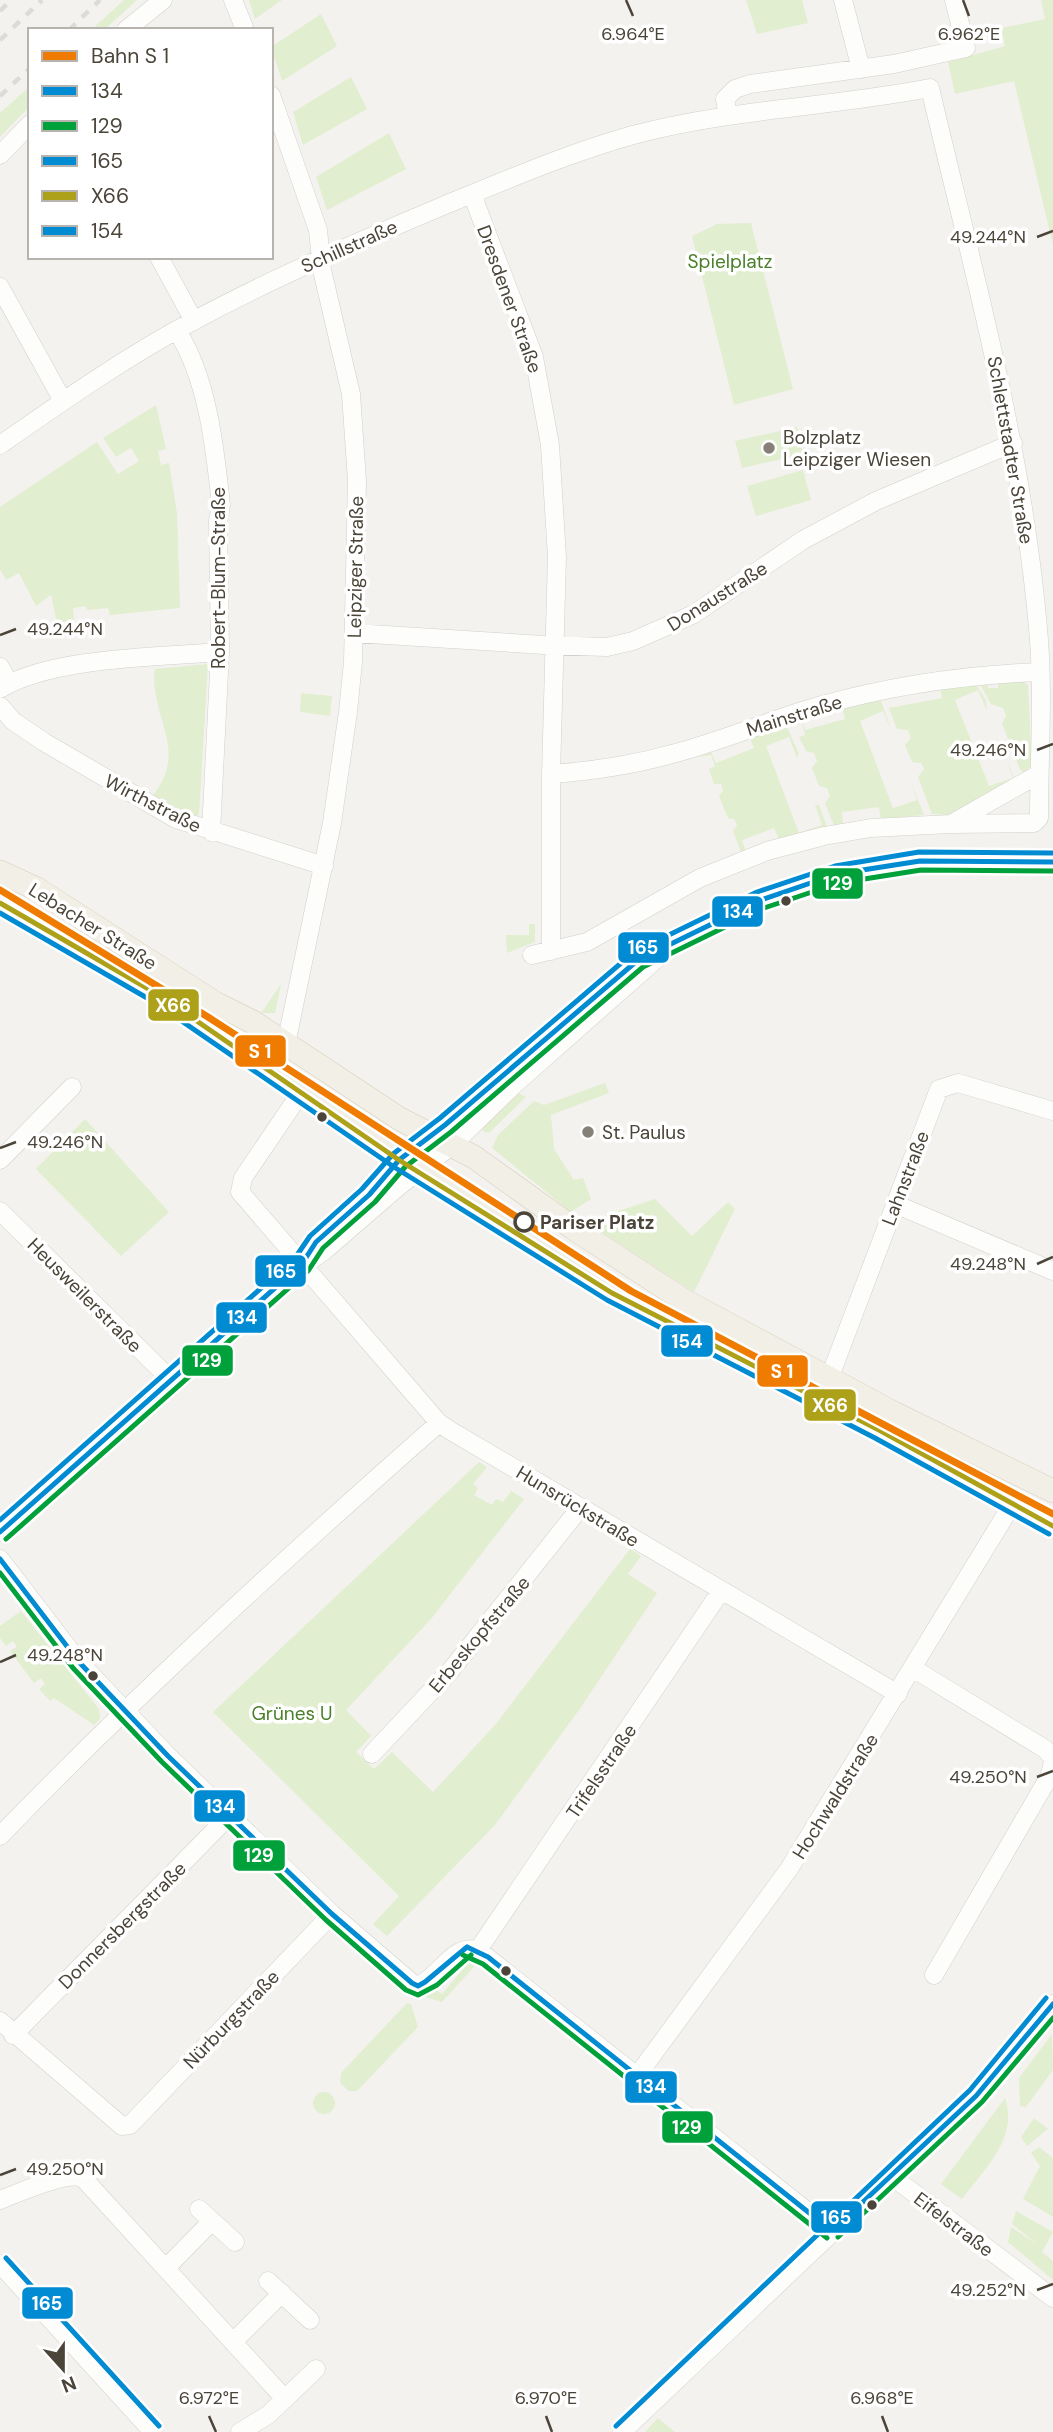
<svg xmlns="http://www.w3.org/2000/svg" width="1053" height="2432" font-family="'DM Sans',sans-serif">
  <rect width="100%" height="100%" fill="#f4f2ee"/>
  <path fill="#e1eecf" d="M124,0H137L104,30H91Z
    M249,0H282L255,19Z
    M746,0H802L808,23L757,34Z
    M1041,0H1053V245L1014,81L955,94L948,62L1005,46L1001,28L1045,19Z
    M321,14L337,46L282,81L271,47Z
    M351,77L367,109L303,145L293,112Z
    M30,86V106L0,137V113Z
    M389,133L406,169L327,210L316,177Z
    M751,223L793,389L734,405L692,236L717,224Z
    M156,405L166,449L158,451L161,465L169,463L177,513L180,608L110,615L108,608L87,610L86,606L73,608L74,620L57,623L51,595L36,606L19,573L6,580L0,569V507L97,442L118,474L139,461L131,448L116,457L103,438Z
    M797,427L803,454L742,468L735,441Z
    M803,470L811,500L756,516L747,486Z
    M208,664L199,814L196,816L152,797C187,752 156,727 154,678L155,669Z
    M987,681L988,688H998V681H1022L1028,685L1032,766L1024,772L1020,770L1014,754L1019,748L1017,741L1008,739L1002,723L1006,716L1003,708L991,704L979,682Z
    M974,682L986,700L987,711L978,690L955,700L989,786L1013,778L1005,756L1014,778L948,815L932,814L918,777L924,769L921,763L912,762L905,745L911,738L908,730L897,729L889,708L942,698L940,686Z
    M301,693L332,696L330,716L300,712Z
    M880,698L892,732L883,711L860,721L893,808L917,800L909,777L924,815L881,819L879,807L842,812L843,824L834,826L825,803L830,796L827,788L819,786L812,768L817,761L814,753L806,751L799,737L805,735L802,723L793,727L794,722L802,719L805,730L845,719L842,708Z
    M786,725L799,754L797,758L789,737L766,746L799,833L822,825L815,805H819L827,827L779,839L774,828L742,840L745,850L741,852L733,831L737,825L734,819L728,818L719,796L723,791L721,784H714L709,769L715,766L711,755L699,757L711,752L716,763L754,748L750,738Z
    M529,924H535V942L507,953L506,935H529Z
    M281,984L275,1013H261Z
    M605,1083L609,1093L551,1115L554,1149L574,1180L583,1178L591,1199L571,1212L492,1148L498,1135L534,1101L544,1105Z
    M517,1093L526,1097L489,1133L482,1131L485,1125Z
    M85,1119L169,1212L121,1256L36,1169Z
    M655,1199L692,1236L728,1202L735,1209L694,1292L591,1225L597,1218Z
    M479,1462L487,1467L473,1484L478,1488L474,1495L492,1505L496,1499L503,1502L511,1491L524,1499L431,1619L346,1710L371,1736L356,1752L374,1769L392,1752L433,1792L495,1725L630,1549L641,1556L628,1574L657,1593L579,1710L495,1825L387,1936L373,1924L399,1896L213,1712Z
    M21,1611L99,1709L100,1719L94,1725L54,1698L50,1701L39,1689L45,1684L41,1678L34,1683L10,1651L17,1647L13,1641L6,1646L0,1638V1626Z
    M474,1957L481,1959L442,2002L422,1996L423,1991L434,1988L442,1994L464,1968L458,1962Z
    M407,2003L411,2004L418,2027L357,2091H349L340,2083L341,2073Z
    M1052,2034L1053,2070L1026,2107L1020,2106L1019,2078Z
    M313 2103a11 11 0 1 1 22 0a11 11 0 1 1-22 0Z
    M1005,2098C1019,2138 984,2169 962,2199L941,2184Z
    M1034,2118L1048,2129L1027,2146L1021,2137Z
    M1039,2147L1053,2158V2217L1023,2199L1040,2166L1031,2153Z
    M1016,2211L1053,2232L1042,2252L1053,2261V2280L1008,2242L1011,2227L1038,2245L1012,2224Z
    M658,2418L675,2432H645Z"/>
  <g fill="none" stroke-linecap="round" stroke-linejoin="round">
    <defs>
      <path id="minor" d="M233,0L245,30
        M843,0L861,69
        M126,30L163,0
        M271,95L318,230L322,270L351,394L357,481L353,662L348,712L332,823L286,1044
        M728,116L725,99L735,89L750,84L894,64L966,48L954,0
        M0,155L30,124
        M472,194L534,357L550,445L557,557L551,774V951
        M159,257L194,321
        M0,287L63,401
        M177,331C208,379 215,449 221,505L218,521L220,652L211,832
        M0,445C63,401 127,356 195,320C277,276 360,241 445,205C506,180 569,153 633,135C730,109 832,107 930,88C972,267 1022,444 1038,628C1044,691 1039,755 1039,818L1034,823L951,824
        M354,633L544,645L607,647L633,641L694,614L803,540L876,501L1013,443
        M0,667L9,683
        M0,689C51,657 160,657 220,652
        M0,706L13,721L44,742L176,819L324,866
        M551,774C592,771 633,765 672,754C722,741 770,720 819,706C893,685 964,675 1040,672
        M532,955L587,942L700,878L767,851L824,836L871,828L951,824L1039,774
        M300,1094L243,1178L240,1192L439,1423L451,1431L898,1694
        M0,1160L72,1087
        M895,1204L1053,1271
        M0,1211L170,1379
        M302,1264L316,1242L369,1195L383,1175L399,1160L445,1125L638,960L761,900L837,874L920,861L1053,862
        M829,1379L939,1089L958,1083L1053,1111
        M0,1532L285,1278L324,1251L398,1187L451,1146L515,1084L661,955
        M0,1559L79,1662L168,1756L332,1914L412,1983L418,1986C441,1976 451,1944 478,1950L832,2231
        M914,1669L1045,1749L1053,1758
        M372,1754L451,1670L580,1508
        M0,1836C140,1691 288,1556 439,1423
        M478,1950L721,1591
        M934,1975L1050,1775L1053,1761
        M0,2021L122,2126L130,2125L332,1914
        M13,2035L230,1815
        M637,2076L789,1869L1013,1503
        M890,2175L1053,2298
        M0,2200C19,2193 66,2171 83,2178L285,2399
        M199,2209L235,2242
        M0,2264L153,2432
        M166,2268L212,2221
        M268,2281L310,2320
        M233,2342L282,2293
        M240,2432L268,2415L316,2369
        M622,2432L976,2096L1053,2004"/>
      <path id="major" d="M0,872L37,889L215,1003L253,1022L400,1119L474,1157L573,1228L685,1301L892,1412L1053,1491
        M0,903L159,995L399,1160L612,1293L879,1430L1053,1526"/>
    </defs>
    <use href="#minor" stroke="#d2d0cb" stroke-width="19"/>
    <use href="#major" stroke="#d6cebb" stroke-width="24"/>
    <use href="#minor" stroke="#fdfdfc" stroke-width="18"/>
    <use href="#major" stroke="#f2efe6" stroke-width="23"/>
    <path stroke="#dbdbda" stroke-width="4.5" stroke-dasharray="9 9" stroke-linecap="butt" d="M0,11L11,0
      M69,30L100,0
      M0,40L42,0
      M0,96L30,68"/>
    <defs>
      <path id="bus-1" d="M0,1532L302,1264L316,1242L369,1195L399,1160L445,1125L638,960L761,900L837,874L920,861L1053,862
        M0,1559L79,1662L168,1756L332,1914L412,1983L418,1986L425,1982L467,1947
        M467,1947L488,1957L832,2231
        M832,2231L976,2096L1053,2004"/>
      <path id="bus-2" d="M6,1539L308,1271L323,1248L375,1202L405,1167L451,1132L643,967L764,908L839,883L921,870L1053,871
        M0,1573L73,1668L162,1762L326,1920L406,1990L418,1995L437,1985L471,1955
        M463,1955L483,1964L827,2238
        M838,2237L982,2102L1053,2018"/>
      <path id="bus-3" d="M0,1520L295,1258L310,1236L362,1189L393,1154L440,1118L634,952L757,892L835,866L919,852L1053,853
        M6,2258L159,2426
        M616,2426L970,2090L1046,1998"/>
      <path id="bus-4" d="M0,903L159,995L399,1160L612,1293L879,1430L1053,1526"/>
      <path id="bus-5" d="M0,913L154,1002L394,1167L607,1300L875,1438L1049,1534"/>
    </defs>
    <use href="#bus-1" stroke="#fff" stroke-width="10"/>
    <use href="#bus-2" stroke="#fff" stroke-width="10"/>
    <use href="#bus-3" stroke="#fff" stroke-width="10"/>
    <use href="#bus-4" stroke="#fff" stroke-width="10"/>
    <use href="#bus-5" stroke="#fff" stroke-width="10"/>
    <use href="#bus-1" stroke="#008bd2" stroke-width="5"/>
    <use href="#bus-2" stroke="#00a13a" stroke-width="5"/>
    <use href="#bus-3" stroke="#008bd2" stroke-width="5"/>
    <use href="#bus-4" stroke="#aea11a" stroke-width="5"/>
    <use href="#bus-5" stroke="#008bd2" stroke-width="5"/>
    <defs>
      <path id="rail-1" d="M0,890L208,1017L631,1291L1053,1514"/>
    </defs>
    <use href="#rail-1" stroke="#fff" stroke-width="12"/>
    <use href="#rail-1" stroke="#ef7c00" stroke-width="7"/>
  </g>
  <path fill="none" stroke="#4b4439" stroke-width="2.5" d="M626,0L633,16M963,0L969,16M1037,237L1053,231M0,635L16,629M1037,750L1053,744M0,1148L16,1142M1037,1264L1053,1257M0,1662L16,1655M1037,1777L1053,1771M0,2175L16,2169M1037,2290L1053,2284M209,2416L216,2432M546,2416L552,2432M882,2416L888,2432"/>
  <g fill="#868178" stroke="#fff" stroke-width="2.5">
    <circle cx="769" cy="448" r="7"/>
    <circle cx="588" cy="1132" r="7"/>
  </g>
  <g fill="#4b4439" stroke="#fff" stroke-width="2.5">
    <circle cx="786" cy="901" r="6"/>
    <circle cx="322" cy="1117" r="6"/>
    <circle cx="93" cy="1676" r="6"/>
    <circle cx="506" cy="1971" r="6"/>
    <circle cx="872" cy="2205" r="6"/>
  </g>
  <circle fill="#fff" stroke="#4b4439" stroke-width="3.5" cx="524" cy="1222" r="9"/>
  <g text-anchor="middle" stroke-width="7" stroke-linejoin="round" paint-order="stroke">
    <g font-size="19" fill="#4b4439" stroke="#fff">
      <text transform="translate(349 246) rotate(-24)" y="7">Schillstraße</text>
      <text transform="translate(510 299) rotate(70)" y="7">Dresdener Straße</text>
      <text transform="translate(1011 450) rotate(80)" y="7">Schlettstadter Straße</text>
      <text transform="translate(355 567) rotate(-89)" y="7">Leipziger Straße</text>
      <text transform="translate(218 578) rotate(-90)" y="7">Robert-Blum-Straße</text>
      <text transform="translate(717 596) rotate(-32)" y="7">Donaustraße</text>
      <text transform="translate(794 715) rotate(-17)" y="7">Mainstraße</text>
      <text transform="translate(153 803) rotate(27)" y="7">Wirthstraße</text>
      <text transform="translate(93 926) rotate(32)" y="7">Lebacher Straße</text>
      <text transform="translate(905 1178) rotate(-69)" y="7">Lahnstraße</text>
      <text transform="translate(85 1295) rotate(45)" y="7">Heusweilerstraße</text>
      <text transform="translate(578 1506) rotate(31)" y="7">Hunsrückstraße</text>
      <text transform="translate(479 1634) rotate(-50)" y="7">Erbeskopfstraße</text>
      <text transform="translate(601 1771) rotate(-56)" y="7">Trifelsstraße</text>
      <text transform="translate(835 1796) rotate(-58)" y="7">Hochwaldstraße</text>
      <text transform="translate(122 1925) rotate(-45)" y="7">Donnersbergstraße</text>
      <text transform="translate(231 2019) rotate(-46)" y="7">Nürburgstraße</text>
      <text transform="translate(954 2224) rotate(37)" y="7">Eifelstraße</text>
    </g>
    <g font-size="19" fill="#4a7f2a" stroke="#fff">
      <text x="730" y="268">Spielplatz</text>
      <text x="292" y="1720">Grünes U</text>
    </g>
    <g font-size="19" fill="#4b4439" stroke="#fff" text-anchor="start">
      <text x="783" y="444">Bolzplatz<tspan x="783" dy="22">Leipziger Wiesen</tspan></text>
      <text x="602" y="1139">St. Paulus</text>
    </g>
    <g font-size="19" font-weight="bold" fill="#4b4439" stroke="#fff" text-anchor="start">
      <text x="540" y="1229">Pariser Platz</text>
    </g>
  </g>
  <g font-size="18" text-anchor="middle" fill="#4b4439" stroke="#fff" stroke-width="7" stroke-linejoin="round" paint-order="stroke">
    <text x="969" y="40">6.962°E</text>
    <text x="633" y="40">6.964°E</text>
    <text x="988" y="243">49.244°N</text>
    <text x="65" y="635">49.244°N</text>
    <text x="988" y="756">49.246°N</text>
    <text x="65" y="1148">49.246°N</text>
    <text x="988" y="1270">49.248°N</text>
    <text x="65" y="1661">49.248°N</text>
    <text x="988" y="1783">49.250°N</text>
    <text x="65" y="2175">49.250°N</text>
    <text x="988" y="2296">49.252°N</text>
    <text x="209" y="2404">6.972°E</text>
    <text x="546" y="2404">6.970°E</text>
    <text x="882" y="2404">6.968°E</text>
  </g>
  <g stroke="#fff" stroke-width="2.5">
    <rect x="811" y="867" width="53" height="33" rx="7" fill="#00a13a"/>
    <rect x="711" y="895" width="53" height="33" rx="7" fill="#008bd2"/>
    <rect x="617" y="931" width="53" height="33" rx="7" fill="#008bd2"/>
    <rect x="147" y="988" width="53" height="34" rx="7" fill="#aea11a"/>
    <rect x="234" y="1034" width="53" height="34" rx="7" fill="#ef7c00"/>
    <rect x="254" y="1254" width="53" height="34" rx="7" fill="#008bd2"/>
    <rect x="215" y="1301" width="53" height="33" rx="7" fill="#008bd2"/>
    <rect x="660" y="1324" width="54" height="34" rx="7" fill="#008bd2"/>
    <rect x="181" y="1344" width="53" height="33" rx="7" fill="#00a13a"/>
    <rect x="756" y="1354" width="53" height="34" rx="7" fill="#ef7c00"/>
    <rect x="803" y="1388" width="54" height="34" rx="7" fill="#aea11a"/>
    <rect x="193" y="1789" width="53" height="34" rx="7" fill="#008bd2"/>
    <rect x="232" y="1839" width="54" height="33" rx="7" fill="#00a13a"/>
    <rect x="624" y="2070" width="54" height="34" rx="7" fill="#008bd2"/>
    <rect x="661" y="2110" width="53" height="34" rx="7" fill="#00a13a"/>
    <rect x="810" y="2200" width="53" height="34" rx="7" fill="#008bd2"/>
    <rect x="21" y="2286" width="53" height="34" rx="7" fill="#008bd2"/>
  </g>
  <g font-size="19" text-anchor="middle" font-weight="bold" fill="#fff">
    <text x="838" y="890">129</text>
    <text x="738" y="918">134</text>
    <text x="643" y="954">165</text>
    <text x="173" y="1012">X66</text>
    <text x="260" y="1058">S 1</text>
    <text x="281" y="1278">165</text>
    <text x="242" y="1324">134</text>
    <text x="687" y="1348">154</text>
    <text x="207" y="1367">129</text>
    <text x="782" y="1378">S 1</text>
    <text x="830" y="1412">X66</text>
    <text x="220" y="1813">134</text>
    <text x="259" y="1862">129</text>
    <text x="651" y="2093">134</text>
    <text x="687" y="2134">129</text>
    <text x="836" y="2224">165</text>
    <text x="47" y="2310">165</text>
  </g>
  <rect x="28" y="28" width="245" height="231" fill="#ffffff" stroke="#b7b4b0" stroke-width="2"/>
  <rect x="42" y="51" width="35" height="10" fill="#ef7c00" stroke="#b7b4b0" stroke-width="2"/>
  <text x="91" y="63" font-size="21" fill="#4b4439">Bahn S 1</text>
  <rect x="42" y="86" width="35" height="10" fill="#008bd2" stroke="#b7b4b0" stroke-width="2"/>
  <text x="91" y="98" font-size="21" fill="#4b4439">134</text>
  <rect x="42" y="121" width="35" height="10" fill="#00a13a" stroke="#b7b4b0" stroke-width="2"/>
  <text x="91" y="133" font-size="21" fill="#4b4439">129</text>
  <rect x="42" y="156" width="35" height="10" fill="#008bd2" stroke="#b7b4b0" stroke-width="2"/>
  <text x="91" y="168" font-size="21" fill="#4b4439">165</text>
  <rect x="42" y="191" width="35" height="10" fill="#aea11a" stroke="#b7b4b0" stroke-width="2"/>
  <text x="91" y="203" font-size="21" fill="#4b4439">X66</text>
  <rect x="42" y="226" width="35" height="10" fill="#008bd2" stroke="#b7b4b0" stroke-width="2"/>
  <text x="91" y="238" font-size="21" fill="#4b4439">154</text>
  <g transform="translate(63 2369) rotate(159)" stroke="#ffffff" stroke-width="5" paint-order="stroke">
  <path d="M0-5L12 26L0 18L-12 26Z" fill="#4b4439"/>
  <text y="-10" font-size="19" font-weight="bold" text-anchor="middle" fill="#4b4439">N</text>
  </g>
</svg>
